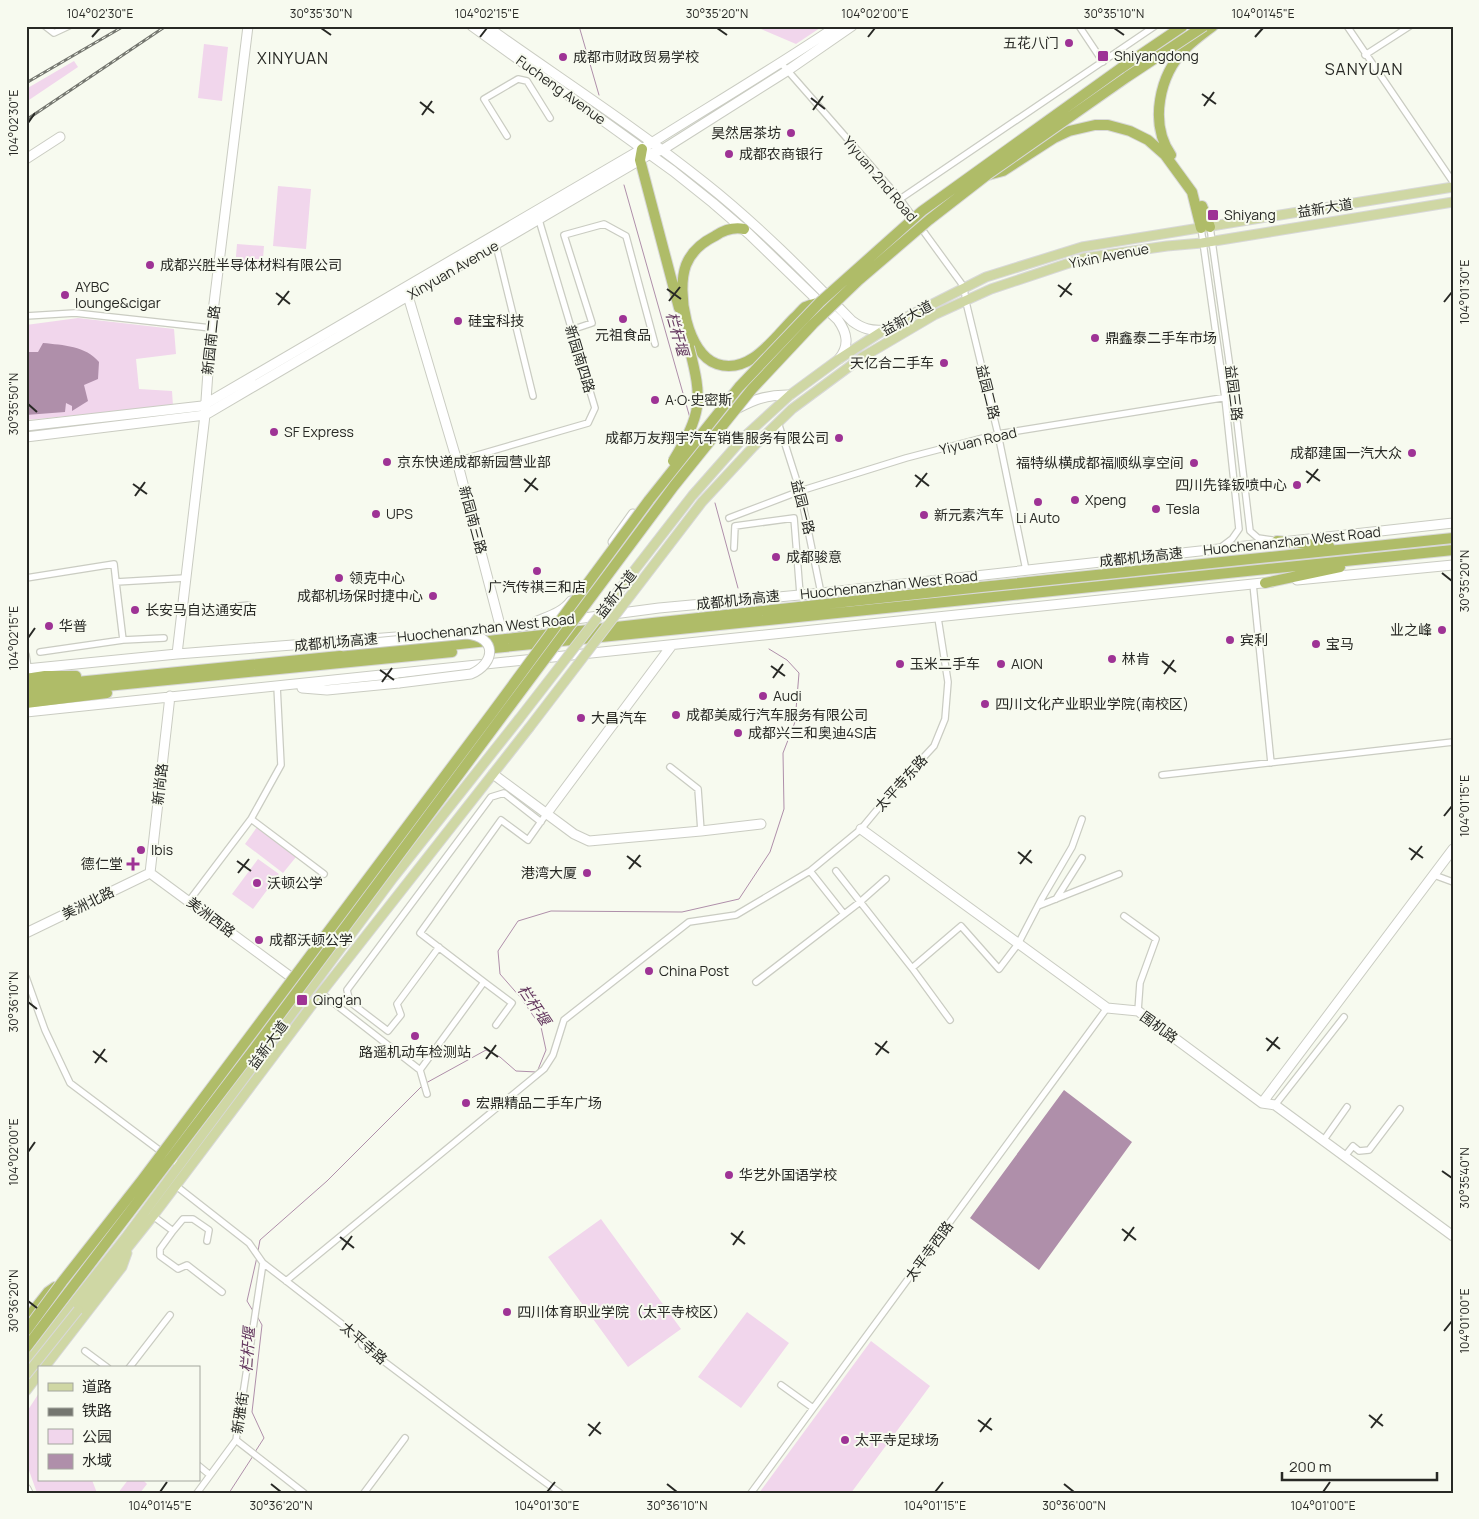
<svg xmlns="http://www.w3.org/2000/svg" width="1479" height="1519" font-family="Manrope,'Noto Sans SC',sans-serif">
  <rect width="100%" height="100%" fill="#f7faef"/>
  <path fill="#f1d6ec" d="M754,26H823L796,44Z
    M204,44L228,47L222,101L198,98Z
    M74,61L78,67L26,102V89Z
    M278,186L311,189L306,249L273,246Z
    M237,244L264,246L262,271L235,268Z
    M78,318L174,329L176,354L136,359L139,389L172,391L173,406L26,420V325Z
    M257,827L296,857L283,873L245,844Z
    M258,859L279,874L253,909L232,894Z
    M601,1219L681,1329L628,1367L548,1257Z
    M747,1312L789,1343L741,1408L698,1377Z
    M871,1341L930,1386L851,1493H759Z
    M39,1393V1480H92L97,1493H37L26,1462V1413Z
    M128,1480H143L147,1484L140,1493H118Z"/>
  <path fill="#af8faa" d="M43,343C63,345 86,346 99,362L98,379L84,385L88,401L72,411V406L66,403L65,412L26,415V350L27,352H38Z
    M1064,1090L1132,1142L1039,1270L970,1218Z"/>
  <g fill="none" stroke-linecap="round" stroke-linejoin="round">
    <path stroke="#af8faa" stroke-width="1" d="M579,26L599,95
      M624,185L690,418
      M715,503L738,588
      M426,1083L486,1050L500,1057L516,1071L537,1072L546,1050L541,1027L521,998L500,974L498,951L518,921L551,911L682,912L739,899L770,852L784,809L783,753L795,722L799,673L787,660L769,649
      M258,1251L260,1240L327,1181L421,1087
      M253,1311L247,1301L257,1257
      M255,1452L264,1438L252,1412L262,1325L257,1316
      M229,1493L253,1456"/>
    <defs>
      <path id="street" d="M45,26L54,33L69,26
        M1079,26L1103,62
        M1347,26L1453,182
        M1365,55L1410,26
        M781,63L900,199L964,287L966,302L998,434L1026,570
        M507,136L484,99L518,79L527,81L550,118
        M900,199L1155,26
        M1210,227L1234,396L1250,531L1258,538L1272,540
        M1201,228L1225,398L1239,529L1232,539L1220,548
        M496,245L533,396
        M26,316L75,313L211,328
        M571,330L592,323L564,235L604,224L626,236L655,344
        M778,422L800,491L821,593
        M457,461L588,423L595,408L539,220
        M729,518L800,491L906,458L998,434L1234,396
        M734,548L735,526L794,518L800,594
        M26,578L114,564L116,582
        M1253,584L1271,763
        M181,612L249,605
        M123,640L164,638
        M40,652L123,640L116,582L185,578
        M26,655L28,668
        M670,767L698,789L701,831
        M1162,775L1453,742
        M251,819L324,874
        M836,871L912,968L950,1020
        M1434,875L1453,882
        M1056,899L1082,858
        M189,901L251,819L281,765L277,686
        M1038,906L1119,874
        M844,914L810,871L861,829L895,788L934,746L945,719L948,682L938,618
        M1124,916L1156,939L1140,983L1138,1011
        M439,947L397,1004L401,1015L388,1031L350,1002L347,990L491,797L504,793L541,822
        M912,968L961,926L999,969L1018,944L1041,900L1072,847L1082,819
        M26,977L45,1030L70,1083L179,1165
        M484,982L420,933L501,820L528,840L547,813
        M756,982L860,902L886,879
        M321,993L420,1070L427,1094
        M420,1070L484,982L512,1003L496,1025
        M1275,1105L1344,1017
        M1323,1141L1347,1107
        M1345,1156L1353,1146L1359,1151L1369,1150L1400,1109
        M175,1185L249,1243L263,1263L360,1338L362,1345C428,1394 493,1445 560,1493
        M153,1216L173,1231L183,1219H193L209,1230L207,1241
        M173,1231L160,1249V1256L178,1269L187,1265L222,1292
        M286,1281L544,1069L553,1055L564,1020L689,922L736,915L810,871
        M85,1351L108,1368
        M129,1368L170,1315
        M781,1385L813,1408
        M236,1440L304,1493
        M199,1466L210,1475
        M197,1493L236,1440L263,1263
        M364,1493L405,1438
        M751,1493L1107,1008"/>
      <path id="secondary" d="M472,26L673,171L713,203L749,234L838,320C847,333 850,345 839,359
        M486,26C559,78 635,127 705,183C758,225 805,273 852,321C863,329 871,331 884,330
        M26,159L60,137
        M408,296L457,461L501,629
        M712,424L718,419C744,405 759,394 790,395
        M26,426L202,406L642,149C707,108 773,69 837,26
        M26,437L205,415L650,154L662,150L787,71L852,26
        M613,542L633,514
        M1297,580L1453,565
        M537,621C549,616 563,612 571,601
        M462,632L501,629L659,608L821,593L1453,523
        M177,654L205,415L211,328L248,26
        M26,669L177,654L396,637
        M302,688L327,690L399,683
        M26,712L1272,582
        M493,774L574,834L589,841L701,831L761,824
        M547,813L672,645
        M861,829L1107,1008L1138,1011L1262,1103L1275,1105L1453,1236
        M150,873L299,983
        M150,873L170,696
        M26,933L150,873
        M1262,1103L1453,849
        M26,1489L28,1493"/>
      <path id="primary" d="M744,437L790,395L839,359L895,323L986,277L1082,247L1453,187
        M755,445L792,409L861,358L934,315L991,289L1084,258L1167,246L1202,243L1453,202
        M78,1310L153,1216L321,993L529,728
        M26,1363L126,1237L393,878L519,719
        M44,1368L122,1267L127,1253
        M26,1391L39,1374"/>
      <path id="highway" d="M642,149L640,160L679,308
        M1171,155C1149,123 1159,75 1186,48C1194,40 1204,33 1213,26
        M988,175L1003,171L1054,138L1069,131L1095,125H1108L1130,131L1148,140L1165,155L1192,192L1201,228
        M1202,206L1210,227
        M744,229C734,227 724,230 715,236C703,242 691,252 686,265C676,292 687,354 717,364C750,375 774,338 794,318C798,315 801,310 805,307C809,305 815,304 820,302
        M1277,541L1329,546
        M1265,583L1340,567
        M494,648L1453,550
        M26,679L45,676H76
        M26,687L460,644L981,587L1453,538
        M26,694L452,652
        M26,703L107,693
        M26,1320L48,1292L55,1287"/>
    </defs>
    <use href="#street" stroke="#caccc2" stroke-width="8"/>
    <use href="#secondary" stroke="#caccc2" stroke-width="11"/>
    <use href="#primary" stroke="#d8d8d8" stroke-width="11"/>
    <use href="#highway" stroke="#d8d8d8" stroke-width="12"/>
    <use href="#street" stroke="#fff" stroke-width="5.5"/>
    <use href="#secondary" stroke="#fff" stroke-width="9"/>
    <use href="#primary" stroke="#cfd7a4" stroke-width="9"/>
    <use href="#highway" stroke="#afbc68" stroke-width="10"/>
    <defs>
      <path id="rail" d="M26,83L124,26
        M26,120L166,26"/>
    </defs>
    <use href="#rail" stroke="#757770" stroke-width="3"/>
    <use href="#rail" stroke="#f7faef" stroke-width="1" stroke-dasharray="4" stroke-linecap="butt"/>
    <defs>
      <path id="secondary-bridge" d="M342,646L467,634C497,637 496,663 471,674L399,683"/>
      <path id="primary-bridge" d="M519,719L692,496L744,437
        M529,728L702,502L755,445
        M26,1375L78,1310"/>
      <path id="highway-bridge" d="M673,461C702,413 703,401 689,347
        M26,1331L62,1282L142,1180L492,713L649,500L739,387L820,302L922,211L1121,68L1183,26
        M26,1348L255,1048L674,486L752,389L813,324L859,280L929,220L987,175L1127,77L1204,26"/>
    </defs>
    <use href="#secondary-bridge" stroke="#caccc2" stroke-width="11" stroke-linecap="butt"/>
    <use href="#primary-bridge" stroke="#d8d8d8" stroke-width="11" stroke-linecap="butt"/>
    <use href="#highway-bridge" stroke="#d8d8d8" stroke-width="12" stroke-linecap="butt"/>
    <use href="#secondary-bridge" stroke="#fff" stroke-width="9"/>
    <use href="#primary-bridge" stroke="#cfd7a4" stroke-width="9"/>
    <use href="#highway-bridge" stroke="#afbc68" stroke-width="10"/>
  </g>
  <path fill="none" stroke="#282925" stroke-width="2" d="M321,28L331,35M717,28L727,35M1114,28L1124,35M92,37L100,28M480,37L487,28M868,37L875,28M1255,37L1263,28M1202,94L1216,104M811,98L825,109M420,102L434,113M1204,106L1214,92M813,110L823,96M422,115L432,101M28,123L35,113M1058,285L1072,295M667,289L681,299M276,293L290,304M1060,297L1071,283M669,301L680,287M1444,302L1452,292M278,305L289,291M28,404L37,412M1306,471L1320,481M915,475L929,486M524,479L538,490M1307,483L1318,469M133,484L147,494M916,487L927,473M525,492L536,478M135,496L145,482M1442,573L1452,581M28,638L35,628M1162,661L1176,672M771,666L785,676M380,670L394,680M1164,674L1174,660M773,678L783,664M382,682L392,668M1444,816L1452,806M1409,848L1423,858M1018,852L1032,863M627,856L641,867M1411,860L1422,846M237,861L251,871M1020,864L1031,850M629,869L640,855M238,873L249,859M28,1002L37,1009M1266,1038L1280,1049M875,1043L889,1053M484,1047L498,1057M93,1051L107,1062M1267,1051L1278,1037M876,1055L887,1041M486,1059L496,1045M95,1063L105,1049M28,1152L35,1142M1442,1171L1452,1178M1122,1229L1136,1240M731,1233L745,1244M340,1237L354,1248M1124,1241L1134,1227M733,1245L743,1231M342,1250L352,1236M28,1301L37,1308M1444,1331L1452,1321M1369,1415L1383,1426M978,1420L992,1430M588,1424L601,1434M1371,1428L1382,1414M980,1432L991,1418M589,1436L600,1422M271,1484L281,1492M667,1484L677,1492M1064,1484L1074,1492M160,1492L167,1482M547,1492L555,1482M935,1492L943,1482M1323,1492L1330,1482"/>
  <g fill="#9e3395" stroke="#f7faef" stroke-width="2">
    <circle cx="1069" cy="43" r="5"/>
    <rect x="1097" y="50" width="12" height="12" rx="2.5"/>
    <circle cx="563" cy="57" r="5"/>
    <circle cx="791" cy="133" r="5"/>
    <circle cx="729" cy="154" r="5"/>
    <rect x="1207" y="209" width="12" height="12" rx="2.5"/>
    <circle cx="150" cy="265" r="5"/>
    <circle cx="65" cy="295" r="5"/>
    <circle cx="623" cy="319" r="5"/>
    <circle cx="458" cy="321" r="5"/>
    <circle cx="1095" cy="338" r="5"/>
    <circle cx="944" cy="363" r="5"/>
    <circle cx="655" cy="400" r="5"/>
    <circle cx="274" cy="432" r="5"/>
    <circle cx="839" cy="438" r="5"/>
    <circle cx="1412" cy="453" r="5"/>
    <circle cx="387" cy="462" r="5"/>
    <circle cx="1194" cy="463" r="5"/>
    <circle cx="1297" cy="485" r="5"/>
    <circle cx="1075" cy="500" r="5"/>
    <circle cx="1038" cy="502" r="5"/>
    <circle cx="1156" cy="509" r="5"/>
    <circle cx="376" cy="514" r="5"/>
    <circle cx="924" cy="515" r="5"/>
    <circle cx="776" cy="557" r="5"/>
    <circle cx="537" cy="571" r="5"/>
    <circle cx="339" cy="578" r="5"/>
    <circle cx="433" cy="596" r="5"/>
    <circle cx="135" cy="610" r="5"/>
    <circle cx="49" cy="626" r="5"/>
    <circle cx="1442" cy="630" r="5"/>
    <circle cx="1230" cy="640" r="5"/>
    <circle cx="1316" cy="644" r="5"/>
    <circle cx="1112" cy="659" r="5"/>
    <circle cx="900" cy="664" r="5"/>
    <circle cx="1001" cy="664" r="5"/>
    <circle cx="763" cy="696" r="5"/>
    <circle cx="985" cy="704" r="5"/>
    <circle cx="676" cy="715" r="5"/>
    <circle cx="581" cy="718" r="5"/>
    <circle cx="738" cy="733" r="5"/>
    <circle cx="141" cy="850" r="5"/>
    <path d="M130.5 856.5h5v5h5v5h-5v5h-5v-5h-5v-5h5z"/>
    <circle cx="587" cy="873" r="5"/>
    <circle cx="257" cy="883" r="5"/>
    <circle cx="259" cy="940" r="5"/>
    <circle cx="649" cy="971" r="5"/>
    <rect x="296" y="994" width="12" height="12" rx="2.5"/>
    <circle cx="415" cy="1036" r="5"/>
    <circle cx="466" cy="1103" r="5"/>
    <circle cx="729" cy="1175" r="5"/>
    <circle cx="507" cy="1312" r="5"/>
    <circle cx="845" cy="1440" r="5"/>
  </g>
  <g text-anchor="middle" stroke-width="4" stroke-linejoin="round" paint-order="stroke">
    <g font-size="14" fill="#282925" stroke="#f7faef" text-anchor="start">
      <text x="1059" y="48" text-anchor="end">五花八门</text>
      <text x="1114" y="61">Shiyangdong</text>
      <text x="573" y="62">成都市财政贸易学校</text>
      <text x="781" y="138" text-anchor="end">昊然居茶坊</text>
      <text x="739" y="159">成都农商银行</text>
      <text x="1224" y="220">Shiyang</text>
      <text x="160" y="270">成都兴胜半导体材料有限公司</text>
      <text x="75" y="292">AYBC<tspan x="75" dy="16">lounge&amp;cigar</tspan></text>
      <text x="468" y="326">硅宝科技</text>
      <text x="623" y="340" text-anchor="middle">元祖食品</text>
      <text x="1105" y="343">鼎鑫泰二手车市场</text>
      <text x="934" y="368" text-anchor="end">天亿合二手车</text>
      <text x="665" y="405">A·O·史密斯</text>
      <text x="284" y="437">SF Express</text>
      <text x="829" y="443" text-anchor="end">成都万友翔宇汽车销售服务有限公司</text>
      <text x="1402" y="458" text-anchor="end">成都建国一汽大众</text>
      <text x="397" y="467">京东快递成都新园营业部</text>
      <text x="1184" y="468" text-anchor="end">福特纵横成都福顺纵享空间</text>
      <text x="1287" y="490" text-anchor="end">四川先锋钣喷中心</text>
      <text x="1085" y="505">Xpeng</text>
      <text x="1166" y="514">Tesla</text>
      <text x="386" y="519">UPS</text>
      <text x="934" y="520">新元素汽车</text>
      <text x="1038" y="523" text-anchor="middle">Li Auto</text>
      <text x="786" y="562">成都骏意</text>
      <text x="349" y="583">领克中心</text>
      <text x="537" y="592" text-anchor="middle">广汽传祺三和店</text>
      <text x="423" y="601" text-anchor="end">成都机场保时捷中心</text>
      <text x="145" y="615">长安马自达通安店</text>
      <text x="59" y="631">华普</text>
      <text x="1432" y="635" text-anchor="end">业之峰</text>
      <text x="1240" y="645">宾利</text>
      <text x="1326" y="649">宝马</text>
      <text x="1122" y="664">林肯</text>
      <text x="910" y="669">玉米二手车</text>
      <text x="1011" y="669">AION</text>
      <text x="773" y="701">Audi</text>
      <text x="995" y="709">四川文化产业职业学院(南校区)</text>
      <text x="686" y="720">成都美威行汽车服务有限公司</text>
      <text x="591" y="723">大昌汽车</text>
      <text x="748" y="738">成都兴三和奥迪4S店</text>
      <text x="151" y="855">Ibis</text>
      <text x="123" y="869" text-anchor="end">德仁堂</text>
      <text x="577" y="878" text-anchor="end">港湾大厦</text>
      <text x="267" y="888">沃顿公学</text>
      <text x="269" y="945">成都沃顿公学</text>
      <text x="659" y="976">China Post</text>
      <text x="313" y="1005">Qing'an</text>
      <text x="415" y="1057" text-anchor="middle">路遥机动车检测站</text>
      <text x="476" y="1108">宏鼎精品二手车广场</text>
      <text x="739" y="1180">华艺外国语学校</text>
      <text x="517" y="1317">四川体育职业学院（太平寺校区）</text>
      <text x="855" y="1445">太平寺足球场</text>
    </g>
    <g font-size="14" fill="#282925" stroke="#f7faef">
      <text transform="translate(561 90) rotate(36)" y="5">Fucheng Avenue</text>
      <text transform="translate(880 179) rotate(50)" y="5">Yiyuan 2nd Road</text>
      <text transform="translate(1325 208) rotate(-9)" y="5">益新大道</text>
      <text transform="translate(1109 256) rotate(-11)" y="5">Yixin Avenue</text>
      <text transform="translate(453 270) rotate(-30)" y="5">Xinyuan Avenue</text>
      <text transform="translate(907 318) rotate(-29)" y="5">益新大道</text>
      <text transform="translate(211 340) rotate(-84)" y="5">新园南二路</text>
      <text transform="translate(580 359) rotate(73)" y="5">新园南四路</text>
      <text transform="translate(988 392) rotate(76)" y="5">益园二路</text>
      <text transform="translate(1234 393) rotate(83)" y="5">益园三路</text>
      <text transform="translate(978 441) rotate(-13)" y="5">Yiyuan Road</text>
      <text transform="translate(803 507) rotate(76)" y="5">益园一路</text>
      <text transform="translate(473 520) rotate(75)" y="5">新园南三路</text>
      <text transform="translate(1292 541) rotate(-6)" y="5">Huochenanzhan West Road</text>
      <text transform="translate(1141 557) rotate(-6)" y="5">成都机场高速</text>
      <text transform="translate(889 585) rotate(-6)" y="5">Huochenanzhan West Road</text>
      <text transform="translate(616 594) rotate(-52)" y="5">益新大道</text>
      <text transform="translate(738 600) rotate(-6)" y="5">成都机场高速</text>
      <text transform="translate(486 628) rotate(-6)" y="5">Huochenanzhan West Road</text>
      <text transform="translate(336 642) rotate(-5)" y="5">成都机场高速</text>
      <text transform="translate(901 783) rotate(-48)" y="5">太平寺东路</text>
      <text transform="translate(160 784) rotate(-83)" y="5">新尚路</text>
      <text transform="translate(88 903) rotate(-26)" y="5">美洲北路</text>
      <text transform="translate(211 917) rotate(37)" y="5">美洲西路</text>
      <text transform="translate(1159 1027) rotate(36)" y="5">围机路</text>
      <text transform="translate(268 1045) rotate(-54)" y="5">益新大道</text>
      <text transform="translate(929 1251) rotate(-54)" y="5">太平寺西路</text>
      <text transform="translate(364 1343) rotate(41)" y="5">太平寺路</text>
      <text transform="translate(240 1413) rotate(-81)" y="5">新雅街</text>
    </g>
    <g font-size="15" font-style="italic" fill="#64385f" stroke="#f7faef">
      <text transform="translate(677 334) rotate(74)" y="5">栏杆堰</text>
      <text transform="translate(534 1005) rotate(56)" y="5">栏杆堰</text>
      <text transform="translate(248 1350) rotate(-86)" y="5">栏杆堰</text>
    </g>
    <g font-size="16" letter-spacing="1" fill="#282925" stroke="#f7faef">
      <text x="293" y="64">XINYUAN</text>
      <text x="1364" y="75">SANYUAN</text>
    </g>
  </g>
  <rect width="1479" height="1519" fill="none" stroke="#f7faef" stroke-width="55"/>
  <rect x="38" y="1366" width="162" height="115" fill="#f7faef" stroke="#a4a69e"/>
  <rect x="48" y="1383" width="25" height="8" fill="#cfd7a4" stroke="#a4a69e"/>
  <text x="82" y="1392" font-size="15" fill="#282925">道路</text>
  <rect x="48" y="1408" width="25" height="8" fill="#757770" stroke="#a4a69e"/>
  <text x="82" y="1416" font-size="15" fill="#282925">铁路</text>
  <rect x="48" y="1429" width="25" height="15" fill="#f1d6ec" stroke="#a4a69e"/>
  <text x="82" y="1442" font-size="15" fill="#282925">公园</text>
  <rect x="48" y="1454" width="25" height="15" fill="#af8faa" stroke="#a4a69e"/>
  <text x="82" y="1466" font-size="15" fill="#282925">水域</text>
  <path d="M1282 1472v8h155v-8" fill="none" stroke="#282925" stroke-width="2.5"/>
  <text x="1289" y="1472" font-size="15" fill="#282925" stroke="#f7faef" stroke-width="4" paint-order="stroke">200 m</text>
  <rect x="28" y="28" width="1424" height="1464" fill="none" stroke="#282925" stroke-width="2"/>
  <g font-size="12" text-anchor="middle" fill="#282925">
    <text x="100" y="18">104°02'30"E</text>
    <text x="321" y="18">30°35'30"N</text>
    <text x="487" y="18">104°02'15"E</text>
    <text x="717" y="18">30°35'20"N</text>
    <text x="875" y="18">104°02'00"E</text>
    <text x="1114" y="18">30°35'10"N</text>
    <text x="1263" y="18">104°01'45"E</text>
    <text transform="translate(14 123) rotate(-90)" y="4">104°02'30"E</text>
    <text transform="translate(1465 292) rotate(-90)" y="4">104°01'30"E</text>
    <text transform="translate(14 404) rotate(-90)" y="4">30°35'50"N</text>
    <text transform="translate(1465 581) rotate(-90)" y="4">30°35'20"N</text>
    <text transform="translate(14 638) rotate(-90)" y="4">104°02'15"E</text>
    <text transform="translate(1465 806) rotate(-90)" y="4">104°01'15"E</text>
    <text transform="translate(14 1002) rotate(-90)" y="4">30°36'10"N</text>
    <text transform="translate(14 1152) rotate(-90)" y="4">104°02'00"E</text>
    <text transform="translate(1465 1178) rotate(-90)" y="4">30°35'40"N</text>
    <text transform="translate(14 1301) rotate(-90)" y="4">30°36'20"N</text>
    <text transform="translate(1465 1321) rotate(-90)" y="4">104°01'00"E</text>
    <text x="160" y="1510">104°01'45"E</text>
    <text x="281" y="1510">30°36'20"N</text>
    <text x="547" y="1510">104°01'30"E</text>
    <text x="677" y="1510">30°36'10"N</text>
    <text x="935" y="1510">104°01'15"E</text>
    <text x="1074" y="1510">30°36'00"N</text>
    <text x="1323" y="1510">104°01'00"E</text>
  </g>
</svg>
